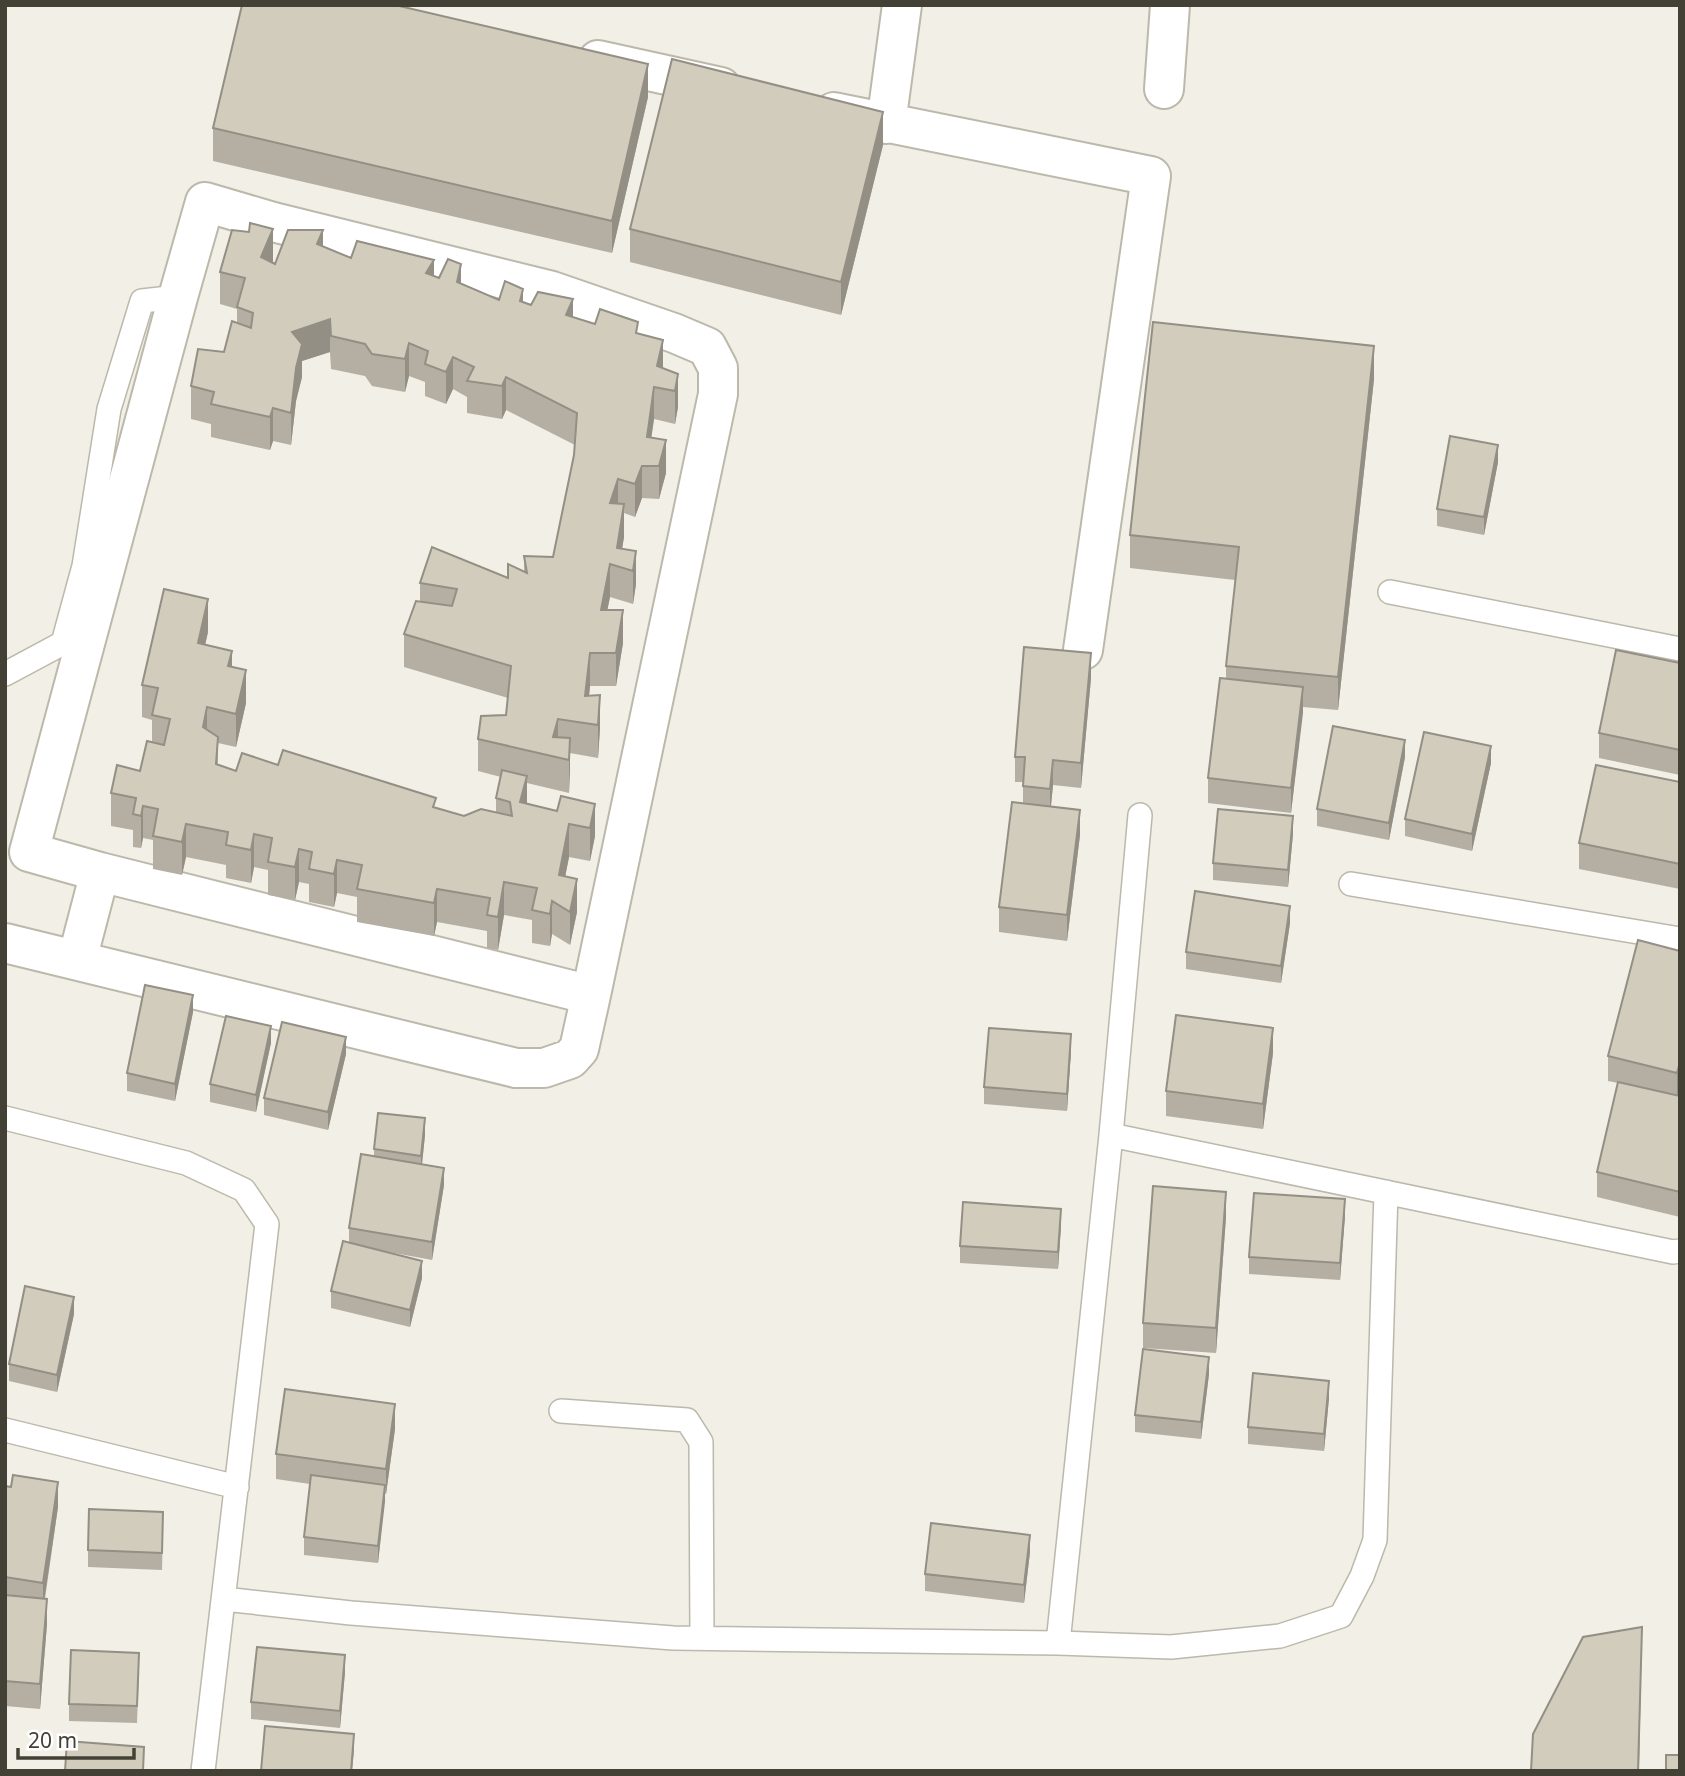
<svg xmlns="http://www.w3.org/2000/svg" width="1685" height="1776" font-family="'Noto Sans',sans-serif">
  <rect width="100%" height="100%" fill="#f1efe6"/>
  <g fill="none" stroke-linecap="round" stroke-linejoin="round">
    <defs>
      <path id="lane" d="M1390,592L1680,649
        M5,674L63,643L84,566L109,409L142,301L178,297
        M1351,884L1680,939
        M5,1118L186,1163L244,1190L267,1224L203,1771
        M1111,1135L1673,1252L1680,1251
        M561,1411L687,1420L701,1442L702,1638
        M5,1430L237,1487
        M224,1599L351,1613L673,1638L1058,1643L1171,1647L1280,1636L1341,1616L1362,1576L1375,1540L1386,1192
        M1058,1643L1111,1135L1140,815"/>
      <path id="street" d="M598,60L721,87
        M1164,89L1170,5
        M834,112L1151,176L1083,650
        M886,124L902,5
        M100,872L591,995
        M5,943L516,1068H544L570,1059L579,1049L591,995L718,394V368L707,347L674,333L552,291L273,222L205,202L178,297L29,852L100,872L77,960"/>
    </defs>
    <use href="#lane" stroke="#bcb8aa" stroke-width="26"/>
    <use href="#street" stroke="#bcb8aa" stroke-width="42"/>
    <use href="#lane" stroke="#fff" stroke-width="23"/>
    <use href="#street" stroke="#fff" stroke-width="38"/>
  </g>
  <path fill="#b5afa3" d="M648,97L612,253L213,161V128Z
    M883,145L841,315L630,262V229Z
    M323,246L351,258L434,276L461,283L499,300L523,302L595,324L638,334L663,368L678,374V407L675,424L654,419L651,437L666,473L659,499L642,498L635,517L624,513V537L622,549L636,551V584L633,604L610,597L607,610L623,643L616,686H590L589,696L600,728L598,758L570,753L569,793L527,783V804L557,811L595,804V836L590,861L569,857L565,877L577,912L570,945L552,934L550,946L532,943V920L504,915L498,950L487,948V931L437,922L434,936L357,922V897L337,893L334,907L309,902V884L299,882L295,900L268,895V870L254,867L251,883L226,878V865L186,857L182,875L153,869V840L143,838L141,848L133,847V830L111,826V793L140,771L152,742V720L142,717V685L208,632L205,645L232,667L246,703L236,747L218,743V765L236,771L278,765L464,816L496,812V798L501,777L478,771V739L506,715L508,698L404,667V634L420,602V583L508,578L524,572V556L553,557L574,455L575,445L506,410L502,419L467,413V397L453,389L446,404L425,396V382L409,376L405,392L372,386L365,376L331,369L330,352L302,361V377L296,401L291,445L273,441L270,450L211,437V424L191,419V386L224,352L237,323V309L220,304V272L273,262L272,263L275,264Z
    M1374,379L1338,710L1303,707L1291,813L1208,803V778L1226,678V666L1235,580L1130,568V535Z
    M1498,462L1484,535L1437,526V509Z
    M1680,663V775L1599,758V733Z
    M1091,678L1081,788L1053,785L1051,807L1080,835L1067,941L999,932V907L1023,803V782H1015V757Z
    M1405,757L1389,840L1317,826V809Z
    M1491,763L1472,851L1405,836V819Z
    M1680,782V889L1579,869V843Z
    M1293,834L1288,887L1213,880V863Z
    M1290,923L1281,983L1186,969V952Z
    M1680,951L1678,1096H1680V1217L1597,1197V1172L1618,1083L1608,1081V1056Z
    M193,1012L175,1101L127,1091V1073Z
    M271,1043L256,1112L210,1102V1084Z
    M1071,1051L1067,1111L984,1104V1087Z
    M1273,1053L1263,1129L1166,1116V1091Z
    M346,1054L328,1130L264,1115V1098Z
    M425,1135L422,1165L444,1185L432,1260L378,1250L422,1278L410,1327L331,1308V1291L349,1243V1228L374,1156V1149Z
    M1345,1216L1340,1280L1249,1274V1257Z
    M1226,1217L1216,1353L1143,1348V1323Z
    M1061,1226L1058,1269L960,1263V1246Z
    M74,1314L57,1392L9,1381V1364Z
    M1209,1374L1201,1439L1135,1432V1415Z
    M1329,1398L1324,1451L1248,1444V1427Z
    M395,1429L386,1494H385L378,1563L304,1555V1537L310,1484L276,1479V1454Z
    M5,1486L58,1507L45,1599L47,1624L40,1709L5,1706Z
    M163,1530L162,1570L88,1567V1550Z
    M1030,1552L1024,1603L925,1591V1574Z
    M139,1670L137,1723L69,1721V1704Z
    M345,1672L340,1728L251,1719V1702Z"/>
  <path fill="#938f84" d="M648,64V97L612,253V221Z
    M883,112V145L841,315V282Z
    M273,229V262L261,290V257Z
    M323,230V262L317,244Z
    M434,260V293L426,273Z
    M461,264V297L457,282Z
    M523,289V322L520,301Z
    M573,299V331L566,315Z
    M330,319V352L302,361V377L296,401L291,445L292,332Z
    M663,340V372L657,366Z
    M409,343V376L405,392V359Z
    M1374,346V379L1338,710V677Z
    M453,357V389L446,404V372Z
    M678,374V407L675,424V391Z
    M506,377V410L502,419V386Z
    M654,387V419L647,469V437Z
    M273,408V441L270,450V417Z
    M666,440V473L659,499V466Z
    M1498,445V462L1484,535V517Z
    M642,466V498L635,517V484Z
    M618,479V512L610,503Z
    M624,504V537L619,567L617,548Z
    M636,551V584L633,604V571Z
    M610,564V597L601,642V610Z
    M208,599V632L198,676V643Z
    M623,610V643L616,686V653Z
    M232,651V684L228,666Z
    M590,653V686L586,723L585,696Z
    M1091,653V678L1081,788V763Z
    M246,670V703L236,747V714Z
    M1303,687V713L1291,813V788Z
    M600,695V728L598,758V725Z
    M207,707V740L203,727Z
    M558,719V751L553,737Z
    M570,738V771L569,793V760Z
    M1405,740V757L1389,840V823Z
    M1491,746V763L1472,851V834Z
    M1053,760V785L1050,814V789Z
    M527,776V809L520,802Z
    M595,804V836L590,861V828Z
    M143,806V838L141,848V816Z
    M1080,810V835L1067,941V915Z
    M1293,816V834L1288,887V870Z
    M186,824V857L182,875V842Z
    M569,824V857L559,908V875Z
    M254,834V867L251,883V850Z
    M299,849V882L295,900V867Z
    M337,860V893L334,907V874Z
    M577,879V912L570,945V912Z
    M504,882V915L498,950V917Z
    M437,889V922L434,936V903Z
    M552,901V934L550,946V914Z
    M1290,906V923L1281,983V966Z
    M193,995V1012L175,1101V1084Z
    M271,1026V1043L256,1112V1095Z
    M1273,1028V1053L1263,1129V1104Z
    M1071,1034V1051L1067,1111V1094Z
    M346,1037V1054L328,1130V1112Z
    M1680,1062V1087L1677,1098V1073Z
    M425,1118V1135L421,1173V1156Z
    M444,1168V1185L432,1260V1242Z
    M1226,1192V1217L1216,1353V1328Z
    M1345,1199V1216L1340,1280V1263Z
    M1061,1209V1226L1058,1269V1252Z
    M422,1261V1278L410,1327V1310Z
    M74,1297V1314L57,1392V1375Z
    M1209,1357V1374L1201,1439V1422Z
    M1329,1381V1398L1324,1451V1434Z
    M395,1404V1429L386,1494V1469Z
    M58,1482V1507L43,1608V1583Z
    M385,1485V1502L378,1563V1546Z
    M1030,1535V1552L1024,1603V1585Z
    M47,1599V1624L40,1709V1684Z
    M1642,1627L1639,1771H1638Z
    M345,1655V1672L340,1728V1711Z
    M354,1734V1751L352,1771H351Z"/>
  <path fill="#d2ccbd" stroke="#938f84" stroke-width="2" d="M242,5H395L648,64L612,221L213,128Z
    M672,59L883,112L841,282L630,229Z
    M250,223L273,229L261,257L275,264L288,230H323L317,244L351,258L357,241L434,260L426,273L439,278L448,259L461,264L457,282L499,300L505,281L523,289L520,301L531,305L538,292L573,299L566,315L595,324L600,309L638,322L636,333L663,340L657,366L678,374L675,391L654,387L647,437L666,440L659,466H642L635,484L618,479L610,503L624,504L617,548L636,551L633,571L610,564L601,610H623L616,653H590L585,696L600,695L598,725L558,719L553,737L570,738L569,760L478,739L481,716L506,715L511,666L404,634L416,601L452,606L457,589L420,583L432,547L508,578V564L527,573L524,556L553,557L574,455L577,413L506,377L502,386L467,381L474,367L453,357L446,372L425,364L428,351L409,343L405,359L372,354L365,344L331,336L330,319L292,332L302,344L296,368L291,413L273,408L270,417L211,404L214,392L191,386L198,349L224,352L232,321L251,328L253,313L237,307L245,278L220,272L232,230L249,232Z
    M1153,322L1374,346L1338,677L1226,666L1239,547L1130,535Z
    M1450,436L1498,445L1484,517L1437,509Z
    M164,589L208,599L198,643L232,651L228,666L246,670L236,714L207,707L203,727L218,737L216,764L236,771L242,753L278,765L283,750L436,798L433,807L464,816L481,809L512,816L510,802L496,798L502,770L527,776L520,802L557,811L561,796L595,804L590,828L569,824L559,875L577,879L570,912L552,901L550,914L532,910L537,888L504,882L498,917L487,915L490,898L437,889L434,903L357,889L362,865L337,860L334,874L309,869L312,852L299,849L295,867L268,862L272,838L254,834L251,850L226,845L228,832L186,824L182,842L153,836L158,809L143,806L141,816L133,814L136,798L111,793L117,765L140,771L147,741L164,745L170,719L152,715L158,688L142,685Z
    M1024,647L1091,653L1081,763L1053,760L1050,789L1023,786L1025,757H1015Z
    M1616,650L1680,663V750L1599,733Z
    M1220,678L1303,687L1291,788L1208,778Z
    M1333,726L1405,740L1389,823L1317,809Z
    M1424,732L1491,746L1472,834L1405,819Z
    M1596,765L1680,782V864L1579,843Z
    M1012,802L1080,810L1067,915L999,907Z
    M1218,809L1293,816L1288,870L1213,863Z
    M1195,891L1290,906L1281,966L1186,952Z
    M1638,940L1680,951V1062L1677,1073L1608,1056Z
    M145,985L193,995L175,1084L127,1073Z
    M1176,1015L1273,1028L1263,1104L1166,1091Z
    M226,1016L271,1026L256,1095L210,1084Z
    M282,1022L346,1037L328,1112L264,1098Z
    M989,1028L1071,1034L1067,1094L984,1087Z
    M1618,1082L1680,1096V1192L1597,1172Z
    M378,1113L425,1118L421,1156L374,1149Z
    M361,1154L444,1168L432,1242L349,1228Z
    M1153,1186L1226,1192L1216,1328L1143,1323Z
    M1254,1193L1345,1199L1340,1263L1249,1257Z
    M963,1202L1061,1209L1058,1252L960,1246Z
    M343,1241L422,1261L410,1310L331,1291Z
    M25,1286L74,1297L57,1375L9,1364Z
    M1143,1349L1209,1357L1201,1422L1135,1415Z
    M1253,1373L1329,1381L1324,1434L1248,1427Z
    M285,1389L395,1404L386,1469L276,1454Z
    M13,1475L58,1482L43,1583L5,1577V1486L11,1487Z
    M311,1475L385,1485L378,1546L304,1537Z
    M89,1509L163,1512L162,1553L88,1550Z
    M931,1523L1030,1535L1024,1585L925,1574Z
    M5,1595L47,1599L40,1684L5,1681Z
    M1642,1627L1638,1771H1531L1533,1734L1583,1637Z
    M257,1647L345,1655L340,1711L251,1702Z
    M71,1650L139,1653L137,1706L69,1704Z
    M265,1726L354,1734L351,1771H261Z
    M67,1741L144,1747L143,1771H65Z
    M1666,1755H1680V1771H1666Z"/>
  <rect width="1685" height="1776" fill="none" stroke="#434036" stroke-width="14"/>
  <path d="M18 1748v10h116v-10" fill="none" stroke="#434036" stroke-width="3.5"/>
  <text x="28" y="1748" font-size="21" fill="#434036" stroke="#ffffff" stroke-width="5" paint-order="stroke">20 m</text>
</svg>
